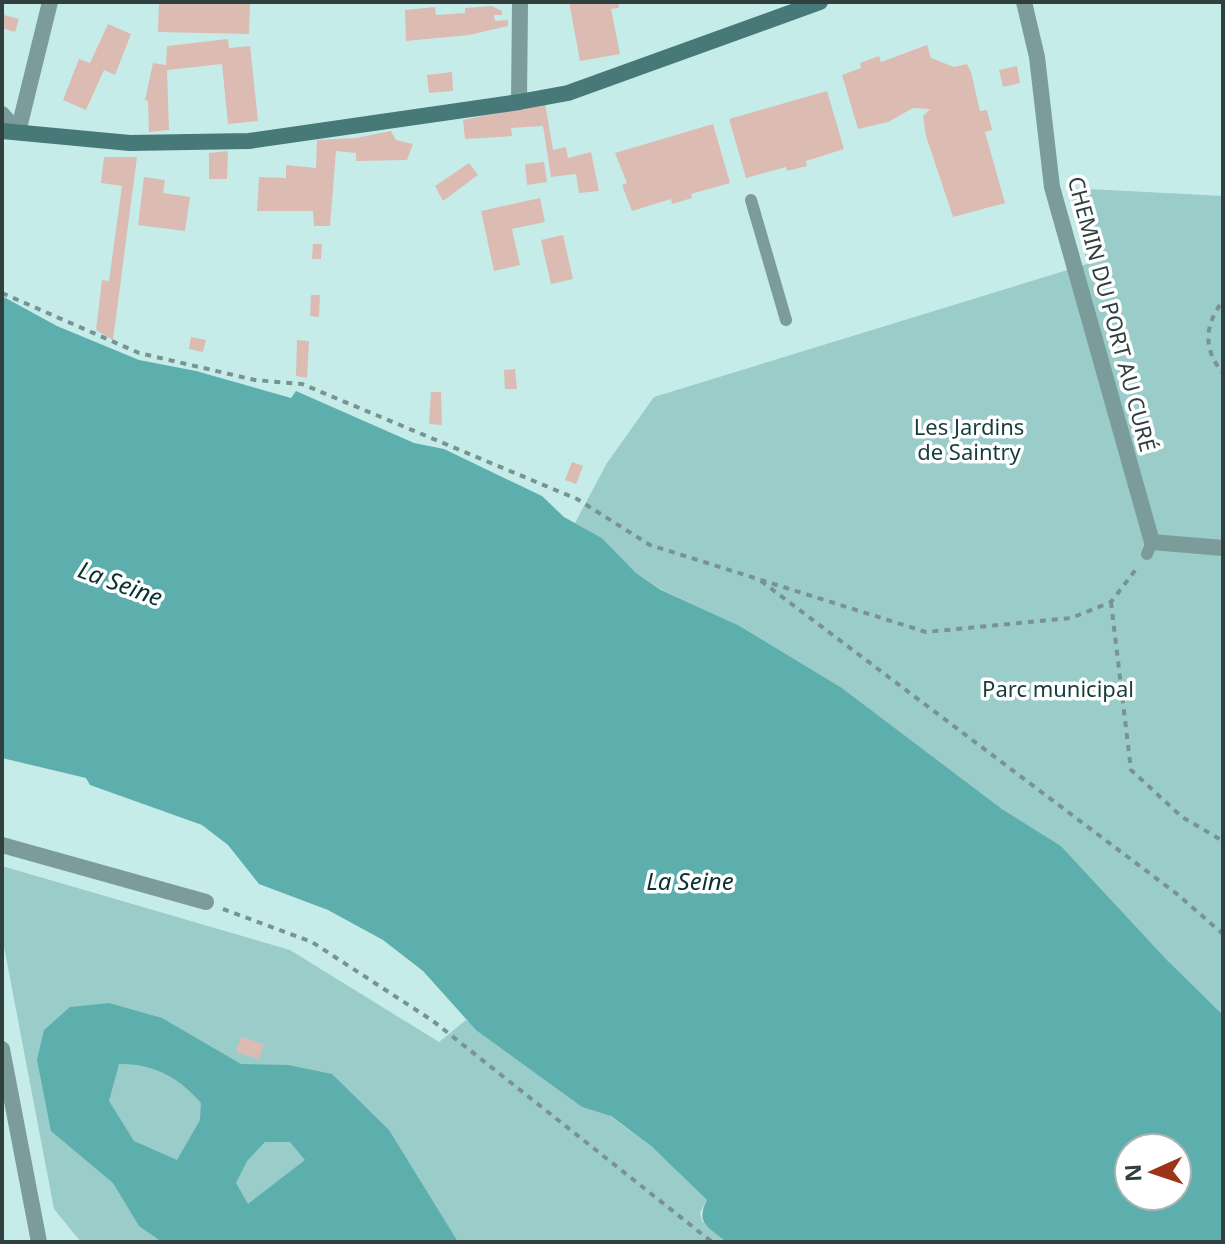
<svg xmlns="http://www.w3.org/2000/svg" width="1225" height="1244" font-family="'Noto Sans',sans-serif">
  <rect width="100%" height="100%" fill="#c6ecea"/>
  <path fill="#9accca" d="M1069,188L1223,196V1015L1166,959L1061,846L1002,809L842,688L738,625L662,590L636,573L602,538L575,523L607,463L654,397L1087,264Z
    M2,866L290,950L439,1042L466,1020L582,1107L606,1113L651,1146L707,1200L700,1213L702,1221L726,1242H81L54,1209L2,936Z"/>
  <path fill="#5dafad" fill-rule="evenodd" d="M2,296L57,326L139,360L196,371L291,398L296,391L414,443L444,449L542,496L564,517L602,538L636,573L661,590L738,625L842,688L1002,809L1061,846L1166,959L1223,1015V1242H726C708,1226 695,1224 707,1200L651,1146L611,1116L582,1107L476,1030L423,971L383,940L328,910L259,884L228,845L202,825L90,785L86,778L2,758ZM1129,1148H1177V1196H1129Z
    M109,1003L162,1018L241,1064L288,1065L332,1074L389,1130L458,1242H162L139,1226L113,1183L51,1131L37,1060L44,1030L70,1007ZM119,1064C153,1063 180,1078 201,1103L200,1120L177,1160L134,1141L109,1101ZM265,1142H290L305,1160L248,1204L236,1183L247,1161Z"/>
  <path fill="#dcbbb3" d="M159,2H250L249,34L158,32Z
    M569,2H618L619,8L611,9L620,54L580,61Z
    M492,6L502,11V15H494L495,21L508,20V26L469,35L406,41L405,10L435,7L436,15L465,13V8Z
    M4,15L19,19L15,32L2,28Z
    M108,24L131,34L115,75L104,70L86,110L63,100L79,59L90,63Z
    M228,39L229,48L250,46L258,121L228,124L222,64L167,70L169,130L149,132L148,101L145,100L153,63L166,65L167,46Z
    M927,45L931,58L954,67L967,64L971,72L980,111L987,110L992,130L985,132L1005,203L953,217L926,136L923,116L930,109L913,108L888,122L858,129L842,75L861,68L860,63L879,56L881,62Z
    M1017,66L1020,83L1003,87L999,70Z
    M452,72L453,91L429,93L427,75Z
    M827,91L844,149L806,161L807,166L787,171L786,167L746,178L729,119Z
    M545,103L553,150L566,147L568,158L591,152L599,191L579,193L576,174L551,177L543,126L511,128L512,136L465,139L463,120Z
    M713,124L730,183L691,194L692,198L672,204L671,199L632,211L622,185L627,183L615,153Z
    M391,131L396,140L413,144L407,160L356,161V153L336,151L330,226H314L313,211H257L259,177L286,178V165L316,168L317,140L356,138Z
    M228,151L227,179H209V153Z
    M104,157H137L113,340L96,330L102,280L109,281L122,186L101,183Z
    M544,162L547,182L527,185L525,164Z
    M469,163L478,175L443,201L435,186Z
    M144,177L165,180L163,193L190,197L185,231L138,225Z
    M540,198L545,222L512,229L520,265L494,271L481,211Z
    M563,235L573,279L551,284L541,240Z
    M313,244H322L321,259H312Z
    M311,295H320L319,317L310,316Z
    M191,337L206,340L203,352L189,349Z
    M297,340L309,341L307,378L296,376Z
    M515,369L517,389H505L504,370Z
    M431,392H441L442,425L429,424Z
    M572,462L583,466L576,484L565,480Z
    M241,1037L264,1044L259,1059L236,1052Z"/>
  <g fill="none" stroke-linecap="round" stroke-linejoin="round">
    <path stroke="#799392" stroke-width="4" stroke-dasharray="6 6" stroke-linecap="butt" d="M2,293L139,353L255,380L302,384L577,499L650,545L926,632L1071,618L1111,602L1137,568
      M1220,305C1204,328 1204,351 1223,373
      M761,581L1177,894L1223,934
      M1111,602L1131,770L1182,817L1223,841
      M223,909L312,942L433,1021L712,1242"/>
    <path stroke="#7b9c9b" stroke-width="12" d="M751,200L786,320
      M1147,554L1152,542"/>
    <path stroke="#7b9c9b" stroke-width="16" d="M1024,2L1037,57L1052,187L1152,542L1223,548
      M519,102L520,2
      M2,114L18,132
      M18,132L50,2
      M2,845L206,902
      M2,1049L39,1242"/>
    <path stroke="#477978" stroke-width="16" d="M2,131L130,143L249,141L519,102L568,93L820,2"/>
  </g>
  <g text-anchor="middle" stroke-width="7" stroke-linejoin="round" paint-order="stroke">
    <g font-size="22" fill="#30403f" stroke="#fff">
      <text transform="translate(1112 314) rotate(75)" y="8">CHEMIN DU PORT AU CURÉ</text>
    </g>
    <g font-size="22" fill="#163d3c" stroke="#fff">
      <text x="969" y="435">Les Jardins<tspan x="969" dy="25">de Saintry</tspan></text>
      <text x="1058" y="697">Parc municipal</text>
    </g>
    <g font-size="24" font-style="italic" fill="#083231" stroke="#fff">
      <text transform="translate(120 584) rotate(20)" y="8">La Seine</text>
      <text x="690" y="890">La Seine</text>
    </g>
  </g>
  <rect width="1225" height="1244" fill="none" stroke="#30403f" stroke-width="8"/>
  <g transform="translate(1153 1172) rotate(267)"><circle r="38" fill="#ffffff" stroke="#acb3b2" stroke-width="2"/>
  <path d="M0-6L14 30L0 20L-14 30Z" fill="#9d341a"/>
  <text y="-12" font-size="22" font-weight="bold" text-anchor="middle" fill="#30403f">N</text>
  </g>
</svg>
